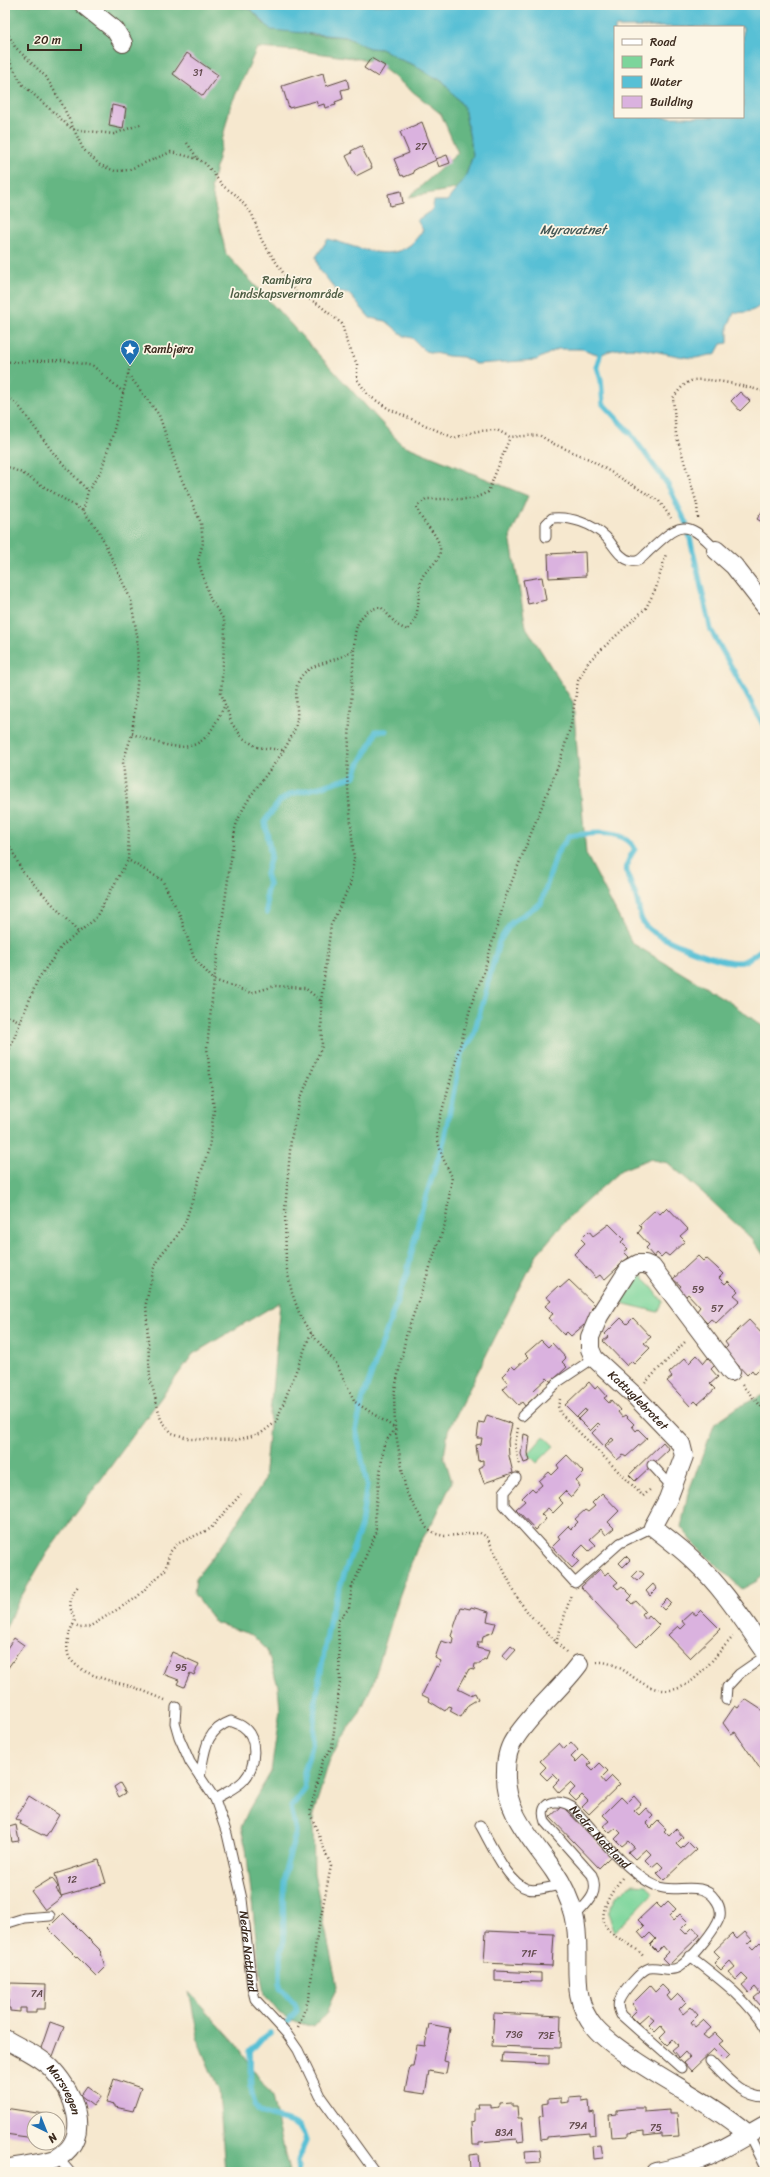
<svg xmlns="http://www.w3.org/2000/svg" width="770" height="2177" font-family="Sriracha,sans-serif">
  <rect width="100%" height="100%" fill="#fcf5e5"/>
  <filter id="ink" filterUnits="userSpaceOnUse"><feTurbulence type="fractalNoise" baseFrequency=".025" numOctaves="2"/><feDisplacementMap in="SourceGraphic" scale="8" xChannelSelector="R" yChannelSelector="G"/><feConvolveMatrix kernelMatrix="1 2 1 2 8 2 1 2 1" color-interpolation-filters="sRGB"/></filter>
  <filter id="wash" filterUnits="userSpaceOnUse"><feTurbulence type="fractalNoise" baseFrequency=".012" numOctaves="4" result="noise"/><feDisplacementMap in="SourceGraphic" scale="16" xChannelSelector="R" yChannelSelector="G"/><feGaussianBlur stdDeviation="0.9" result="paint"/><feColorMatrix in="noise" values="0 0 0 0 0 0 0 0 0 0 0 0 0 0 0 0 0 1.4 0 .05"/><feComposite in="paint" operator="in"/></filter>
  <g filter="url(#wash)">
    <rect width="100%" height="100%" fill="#f6e8cf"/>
    <path fill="#7cd59b" stroke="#5c805c" d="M640,1275L649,1283L663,1302L658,1312L625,1304L616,1299L634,1278Z
      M544,1436L554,1446L537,1463L528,1454Z
      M633,1884L647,1885L653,1893L615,1932L608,1913L617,1895Z"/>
    <path fill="#65b683" stroke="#507050" d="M5,5H232L252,10L264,24L313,35L346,37L369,48L383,49L399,59L414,65L434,78L442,80L464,107L473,155L465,178L455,189L409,197L458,153L441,114L374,61L302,51L257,48L230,107L211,188L226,254L401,444L528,496L510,537L526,627L573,702L586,854L632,943L728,1001L765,1028V1257L752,1239L702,1192L668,1163L649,1159L621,1170L570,1216L537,1254L448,1431L444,1456L452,1482L435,1518L417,1548L399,1597L373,1683L359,1714L341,1738L329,1762L313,1815L314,1874L337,1986L326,2014L314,2027L291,2020L279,2013L264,1994L259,1964L246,1848L241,1827L249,1809L271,1772L280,1710L278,1686L267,1650L252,1635L216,1623L194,1594L196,1578L229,1535L264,1481L280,1302L193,1354L47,1553L18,1602L5,1629Z
      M765,1394V1574L757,1581L742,1589L698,1548L681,1527L688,1493L715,1423L738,1407Z
      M189,1992L235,2043L272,2097L289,2172H225L219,2091L200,2046Z"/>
    <path fill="#58c0d5" stroke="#4a757a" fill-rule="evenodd" d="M232,5H765V186L763,189L765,206V300C756,312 749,312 734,313L728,326V343L721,344L715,355C708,354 701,358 694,358C663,356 630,339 600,355L582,349H558L536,360L476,364L463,357L448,356L425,351L412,338L404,336L386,321L370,318L349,294L338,292L319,269L316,257L328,239C353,245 387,263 410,245C415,241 419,235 423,230L417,220L432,210L434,201H447L465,178L473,155L464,107L442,80L434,78L414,65L399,59L383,49L369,48L346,37L271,30L252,10ZM615,27H743V117H615Z"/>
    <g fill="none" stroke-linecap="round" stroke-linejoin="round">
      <path stroke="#58c0d5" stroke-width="5.5" d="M600,355L597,366L601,380L603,404L631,434L668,485L686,523
        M689,534L711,630L765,728
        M267,913L266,893L269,885L266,873L271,856L265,821L280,801L291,794L320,787L355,776C358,760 372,748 376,731H386
        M285,2024L297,2011L295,2004L280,1987V1957L284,1940L283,1898L285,1872L296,1832L291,1807L305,1789L304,1772L313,1742L315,1705L331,1612L361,1526L367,1484L356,1430L363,1398L407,1273L420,1215L444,1140L461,1054L473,1037L499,942L511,923L541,903L557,853L569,836C588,833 625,828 635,849C618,873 631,877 637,900C640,911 639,922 650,930C666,941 722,965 742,962C749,960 759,951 765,947
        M270,2033L262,2038L250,2052C251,2070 248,2092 257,2108C266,2122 291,2116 301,2130C303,2133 305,2137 306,2141L297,2161L298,2172"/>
    </g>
    <g id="blocks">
      <path fill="#dab2df" d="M187,53L218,75L203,96L173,74Z
        M371,58L385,66L378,77L364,68Z
        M323,73L326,86L347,79L349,88L341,90L343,99L335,102L336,105L325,108L324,104L318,106L316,101L289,108L282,86Z
        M112,105L126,108L123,129L109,126Z
        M422,122L436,160L418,168L413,171L414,173L404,177L403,175L401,176L394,159L409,153L400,132Z
        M361,146L372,168L356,176L346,156L352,153L351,151Z
        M447,155L450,163L439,167L436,159Z
        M401,191L403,203L390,206L388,194Z
        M740,392L750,401L740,411L731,401Z
        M765,507V524L757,519Z
        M585,552L586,576L549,578L548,554Z
        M542,577L546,600L528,604L523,580Z
        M667,1207L688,1229L680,1236L685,1241L669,1256L665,1253L661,1257L657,1253L654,1257L646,1248L649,1245L638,1233L642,1228L639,1225L655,1210L660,1214Z
        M609,1224L624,1239L621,1242L628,1249L624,1252L629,1257L604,1280L600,1275L596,1278L574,1254L585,1243L581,1239L589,1231L593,1236Z
        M698,1256L703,1261L706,1258L716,1267L723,1274L719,1278L725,1284L728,1281L738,1291L734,1295L740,1300L716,1323L711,1319L707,1323L696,1312L700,1307L688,1294L684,1298L676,1291L681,1286L673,1279Z
        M569,1280L595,1305L591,1309L595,1313L586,1328L584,1325L571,1336L567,1332L564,1335L548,1318L553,1314L545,1306L551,1301L546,1297L558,1286L560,1288Z
        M621,1318L627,1324L633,1318L651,1337L644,1343L650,1348L634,1364L631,1361L627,1366L603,1341L608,1337L605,1334Z
        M749,1320L765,1337V1364L755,1374L752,1370L747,1375L724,1350L728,1346L725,1342Z
        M541,1340L548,1347L552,1343L566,1358L562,1362L567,1367L551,1382L547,1378L534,1390L538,1394L525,1406L522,1402L518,1405L503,1389L508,1383L502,1376L512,1366L515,1369L528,1357L525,1354Z
        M697,1355L704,1363L708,1358L715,1365L711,1369L718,1377L710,1384L715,1389L698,1404L695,1401L690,1406L667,1381L672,1377L669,1373L685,1358L689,1363Z
        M589,1382L595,1389L598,1386L607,1396L604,1398L609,1403L611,1400L620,1410L618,1412L622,1417L625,1415L634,1424L632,1426L636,1431L638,1429L647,1438L626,1457L623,1455L617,1460L605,1447L614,1440L612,1438L604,1446L592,1433L600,1425L598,1423L590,1431L578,1419L586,1411L585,1409L577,1417L565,1405Z
        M487,1415L512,1424L508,1441L509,1456L513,1473L484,1483L479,1468L483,1466V1460L478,1461L476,1445L481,1444L482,1438H477L479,1422L484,1423Z
        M524,1434L530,1436L528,1453L530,1461L524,1463L521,1454Z
        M663,1442L669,1449L635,1481L629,1475Z
        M567,1455L584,1473L576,1481L580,1486L571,1497L565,1491L558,1498L563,1503L553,1513L548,1508L541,1514L546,1519L536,1530L516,1509L525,1501L522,1498L532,1488L535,1491L542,1485L539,1481L549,1472L552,1475L559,1468L557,1465Z
        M602,1493L619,1511L608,1522L614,1528L606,1535L601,1529L590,1539L596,1545L589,1551L583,1545L573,1555L579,1561L572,1568L552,1547L560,1539L558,1536L568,1526L571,1529L578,1522L575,1519L585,1510L588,1512L595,1506L592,1503Z
        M626,1556L630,1560L623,1567L619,1563Z
        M600,1569L605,1575L608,1572L618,1582L614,1585L618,1589L622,1586L632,1596L628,1600L632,1604L636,1601L645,1611L642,1614L646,1619L649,1615L659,1625L637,1647L581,1587Z
        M639,1570L644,1574L637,1581L632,1577Z
        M653,1584L657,1589L650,1596L646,1591Z
        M667,1599L671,1603L664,1610L660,1606Z
        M461,1607L470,1609L471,1607L489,1612L487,1621L496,1623L493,1632L483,1636L482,1642H478L477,1648L489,1651L486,1660L484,1659L480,1664H475L474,1670L469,1669L458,1689L470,1695L475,1693L478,1699L468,1705L461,1717L450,1711L452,1707L449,1706L445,1711L429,1701L430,1699L422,1695L436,1666L438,1667L441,1661L435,1658L441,1641L452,1644L453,1638L451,1636Z
        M701,1610L720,1629L690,1658L668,1635L678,1626L681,1629L685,1625L682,1621L692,1612L696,1615Z
        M14,1638L24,1645L5,1672V1651Z
        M511,1646L516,1650L507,1660L502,1656Z
        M172,1652L199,1664L194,1675L190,1673L184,1687L177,1684L179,1680L163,1674Z
        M745,1699L765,1712V1776L735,1732L731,1734L723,1723L734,1707L735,1706L738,1708Z
        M571,1742L578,1750L571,1757L576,1762L583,1755L591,1763L588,1765L593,1770L600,1763L608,1771L601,1778L605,1783L612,1776L620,1784L589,1814L582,1807L588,1801L582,1795L576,1801L569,1794L575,1788L570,1783L559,1793L553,1786L559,1780L553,1774L547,1780L540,1773L546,1767L540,1761L559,1743L564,1749Z
        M120,1783L126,1793L119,1797L114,1787Z
        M29,1796L59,1815L46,1837L20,1824L21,1822L15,1819Z
        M634,1796L641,1804L634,1810L639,1815L646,1808L653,1816L646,1823L651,1828L658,1821L666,1829L664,1831L669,1836L676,1829L683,1837L676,1844L681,1849L688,1842L696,1850L664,1880L657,1873L663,1867L658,1862L652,1867L645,1860L651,1854L646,1849L635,1859L628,1852L634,1847L628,1841L622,1846L615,1839L621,1833L616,1828L610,1833L603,1826L609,1821L603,1815L621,1797L627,1803Z
        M562,1806L611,1856L599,1868L550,1817Z
        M16,1825L19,1841L12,1842L9,1827Z
        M99,1860L106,1883L61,1896L55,1874Z
        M52,1878L58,1887L56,1889L62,1897L45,1910L31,1891Z
        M668,1901L676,1909L669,1916L673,1921L680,1914L688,1922L681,1929L686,1934L693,1927L700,1935L669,1965L662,1958L668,1952L663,1946L657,1952L650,1945L656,1939L650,1933L644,1939L638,1932L644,1926L638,1920L656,1903L661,1908Z
        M63,1913L102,1952L101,1953L105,1967L96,1976L48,1928Z
        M486,1931L554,1934L552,1966L484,1963Z
        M745,1932L752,1940L748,1944L753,1949L760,1942L765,1947V1952L760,1957L765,1962V2002L761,2006L754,1998L760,1993L755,1987L749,1993L742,1985L748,1980L742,1974L736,1980L729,1972L735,1967L730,1961L721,1970L714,1963L720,1957L714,1951L732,1934L737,1939Z
        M495,1971L541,1973V1982L495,1981Z
        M9,1983L46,1984L45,2009H36V2013H26V2008H20V2012L10,2011V2008H8Z
        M662,1985L670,1993L667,1996L671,2001L678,1994L686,2002L679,2009L683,2014L691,2007L698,2015L691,2022L695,2027L703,2020L711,2028L703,2035L708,2039L715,2033L723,2041L719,2044L730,2055L725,2060L714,2049L691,2071L684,2063L690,2058L685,2052L679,2058L672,2050L678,2045L673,2039L667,2045L660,2038L666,2032L661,2026L655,2032L648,2025L654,2019L648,2014L638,2023L631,2016L637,2010L632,2004L650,1986L655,1992Z
        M494,2013L561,2016L560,2048L492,2046Z
        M50,2022L64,2027L53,2056L40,2051Z
        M429,2024L450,2028L444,2061L448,2062L446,2074L429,2071L425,2094L405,2091L410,2066H413L417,2045L425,2046Z
        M503,2053L549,2055V2064L502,2062Z
        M114,2079L141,2088L133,2111L115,2107V2105L106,2103Z
        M87,2086L101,2096L93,2106L80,2096Z
        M582,2096V2101L589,2100L590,2113L594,2112L595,2135L589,2136V2133L547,2137V2139L541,2140L539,2117L543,2116L542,2104L548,2103V2099L561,2098V2103L569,2102V2097Z
        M512,2102V2106H517L518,2118H522L524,2141L518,2142L517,2139L479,2142V2145H472L471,2122L474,2121V2109H479L478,2104H491V2108L499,2107V2103Z
        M5,2108L50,2115V2119H34V2138L5,2134Z
        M635,2108H644V2112L669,2110V2114H677L679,2136L662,2137V2134L644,2136V2131L628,2133V2136L611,2137L609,2115L617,2114V2110Z
        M601,2145L603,2158L593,2159L592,2146Z
        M540,2150L541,2163L526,2164L525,2151Z
        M478,2154L479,2168L470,2169L469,2155Z"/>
    </g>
  </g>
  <g filter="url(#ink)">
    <use href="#blocks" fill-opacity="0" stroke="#574639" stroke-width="1"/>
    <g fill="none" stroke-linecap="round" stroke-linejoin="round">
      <defs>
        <g id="lane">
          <path d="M546,537V524L552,518C570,516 593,524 606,537C613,544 620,560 632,561C639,562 642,558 647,553C677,525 685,516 716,550"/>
          <path d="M522,1416L558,1382L594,1358"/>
          <path d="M652,1465L672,1487"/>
          <path d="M516,1478L504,1492V1505L575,1583L620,1543L653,1527"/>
          <path d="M726,1700L727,1687L739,1674L765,1656"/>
          <path id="s1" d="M176,1707L175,1723L179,1737L190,1762L215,1799L227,1834L242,1899L252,1987L255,1999L287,2034L298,2050L320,2096L375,2172"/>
          <path d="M200,1777C205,1752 204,1731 231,1721C234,1723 239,1724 242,1726C259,1737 256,1767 244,1780C237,1788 224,1793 215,1799"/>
          <path d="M480,1825C490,1842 508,1884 528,1889C536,1892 552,1886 562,1885"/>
          <path id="s2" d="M575,1916C587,1903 600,1894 592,1875L545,1822C537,1800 558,1798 572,1807C594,1830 629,1876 659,1887C677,1893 702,1880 715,1899C719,1904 721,1910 720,1916C716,1930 691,1959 679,1967C670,1973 659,1966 649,1968C641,1970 622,1993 619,2001C617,2006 619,2011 621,2015L681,2068"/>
          <path d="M5,1924L24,1918L50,1916"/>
          <path d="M690,1956C717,1977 748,1999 765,2029"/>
          <path d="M710,2061C725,2076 742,2097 765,2097"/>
          <path d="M748,2134L765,2168"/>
          <path d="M58,2158L70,2172"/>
        </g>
        <g id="street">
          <path d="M84,5L115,30L123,43"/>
          <path d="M716,550L734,566L765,606"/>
          <path id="s3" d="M731,1372L652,1267L645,1264H638L629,1269L599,1316L590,1337V1349L594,1358L634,1395L681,1444L684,1456L668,1499L653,1527C667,1538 682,1549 695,1562C723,1588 743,1620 765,1651"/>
          <path d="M579,1664C560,1690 534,1710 516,1737C509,1746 506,1759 506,1771C504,1813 532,1839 554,1871C563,1884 570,1900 574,1915C584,1954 566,1995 595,2028C606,2041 621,2050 635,2060C672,2085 714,2105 748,2134"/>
          <path id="s4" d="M5,2039C20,2048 40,2056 52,2069C73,2092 93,2136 59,2157C51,2163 16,2166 5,2169"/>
          <path d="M656,2172C702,2164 726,2147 765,2125"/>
        </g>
      </defs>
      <use href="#lane" stroke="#574639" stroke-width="11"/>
      <use href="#street" stroke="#574639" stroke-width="20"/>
      <path stroke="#574639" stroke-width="2.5" stroke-dasharray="1 3" stroke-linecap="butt" d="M5,28L15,47L46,77L61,102L83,149L100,165L115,171L128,170L171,152L198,159L206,164L223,186L236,195L252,214L262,241L296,292L318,304L342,324L347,343L357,364V379L368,395L389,409L454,438L477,431L497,430L510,437L539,435L554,444L589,459L659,501L671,518
        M5,53L22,84L72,129L114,134L141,124
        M187,143L198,159
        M5,362L63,360L93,366L123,392
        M130,366L112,437L101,471L88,491L83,511L99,531L131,600L137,635L138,673L135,706L132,734L123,762L129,825L128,860L162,880L180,915L194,958L214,980L251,993L275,986L305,988L321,1001L322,1046L300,1100L291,1139L285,1211L286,1265L292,1293L301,1318L311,1333L336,1363L355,1402L395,1428
        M128,374L159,415L178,471L201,523L203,543L198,560L210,599L224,620L225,631L221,693L232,724L243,738L257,747L282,750
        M5,394L19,406L54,454L88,491
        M5,466L22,473L83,511
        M698,518L697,504L676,434L673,398C678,391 685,382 694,380C713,378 743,386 762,391L765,394
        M132,734C151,740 182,755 201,741C212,734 218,717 225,705
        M5,836L22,871L78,932
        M321,1001L331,925L350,885L354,860L347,776L354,649
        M5,1014L21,1022
        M5,1060L38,979L62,946L95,919L128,860
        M311,1333L276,1422L260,1434L236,1440L191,1439L172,1433L161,1420L150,1378L146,1303L154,1268L162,1253L175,1239L185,1223L209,1148L214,1110L207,1048L214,980L235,829C246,790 281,765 295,728C301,713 292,694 299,680C307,665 324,664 338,658C344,656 349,652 354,649C354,629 358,610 381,607L397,625L407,630C421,619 417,596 421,581C423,569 442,563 440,548C437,530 420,524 417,506L426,499H473L488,492L510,437
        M645,1383L686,1341
        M742,1385L765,1411
        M560,1399L558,1406L560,1413L643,1496L652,1488
        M518,1428L515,1445L520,1466
        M73,1625L75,1620C68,1606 69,1599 78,1586
        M556,1643L571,1595
        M566,1652L529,1614L518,1599L487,1537L480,1533L445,1536L436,1534L427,1528L406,1492L395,1428L394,1394L406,1336L445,1224L452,1177L442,1156L436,1133L472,1002L483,974L506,896L560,761L571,725L578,681L589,661L646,608L656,588L666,554
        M597,1662C610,1661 623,1669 633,1677C683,1713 703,1667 733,1637
        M165,1700C156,1696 146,1692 136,1688C116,1681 86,1678 71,1660C64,1652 68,1633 73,1625L80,1628L89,1627L136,1598L165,1570L170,1552L177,1544L210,1529L241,1494
        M622,1878C611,1893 591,1920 614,1935C624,1942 635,1946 644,1957
        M298,2027L309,1998L316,1941L331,1866L310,1813L322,1761L332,1747L340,1682L338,1621L349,1608L352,1587L376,1533L375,1510L384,1444L395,1429"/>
      <use href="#lane" stroke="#fff" stroke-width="9"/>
      <use href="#street" stroke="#fff" stroke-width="18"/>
    </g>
  </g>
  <defs>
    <symbol id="sight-pin" viewBox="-11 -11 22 30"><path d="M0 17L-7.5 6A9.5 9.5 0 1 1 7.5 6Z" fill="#1f6fb2" stroke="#fcf5e5"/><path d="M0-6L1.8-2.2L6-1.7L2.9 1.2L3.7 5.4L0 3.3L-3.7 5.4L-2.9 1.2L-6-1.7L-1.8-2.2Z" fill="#fff"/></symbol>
  </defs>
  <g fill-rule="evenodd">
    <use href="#sight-pin" x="119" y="338" width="22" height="30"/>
  </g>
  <g text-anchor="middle" stroke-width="3.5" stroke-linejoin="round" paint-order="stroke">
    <g font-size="10" fill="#634c4e">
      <text x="198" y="76">31</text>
      <text x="421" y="150">27</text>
      <text x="698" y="1293">59</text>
      <text x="717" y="1312">57</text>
      <text x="181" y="1671">95</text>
      <text x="72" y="1883">12</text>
      <text x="529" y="1957">71F</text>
      <text x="37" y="1997">7A</text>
      <text x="514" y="2038">73G</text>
      <text x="546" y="2039">73E</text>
      <text x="578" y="2129">79A</text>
      <text x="656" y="2131">75</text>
      <text x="504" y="2136">83A</text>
    </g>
    <g font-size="12" fill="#4e5d44" stroke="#fcf5e5">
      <text x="287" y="284">Rambjøra<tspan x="287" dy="14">landskapsvernområde</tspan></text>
    </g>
    <g font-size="12" fill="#3b2a1e" stroke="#fcf5e5" text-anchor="start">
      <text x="144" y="353">Rambjøra</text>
    </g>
    <g font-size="12" fill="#3b2a1e" stroke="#fcf5e5">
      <text dy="4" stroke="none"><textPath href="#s3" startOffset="318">Kattuglebrotet</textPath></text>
      <text dy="4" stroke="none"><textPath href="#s2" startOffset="205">Nedre Nattland</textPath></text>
      <text dy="4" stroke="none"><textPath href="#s1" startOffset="259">Nedre Nattland</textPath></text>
      <text dy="4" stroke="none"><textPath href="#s4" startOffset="80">Marsvegen</textPath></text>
    </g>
    <g font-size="13" font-style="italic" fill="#445755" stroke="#fcf5e5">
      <text x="573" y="234">Myravatnet</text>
    </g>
  </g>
  <rect width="770" height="2177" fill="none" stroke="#fcf5e5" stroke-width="20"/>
  <rect x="614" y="26" width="130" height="92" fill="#fcf5e5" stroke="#afa495"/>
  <rect x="622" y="39" width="20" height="6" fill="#ffffff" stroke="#afa495"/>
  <text x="650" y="46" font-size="12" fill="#3b2a1e">Road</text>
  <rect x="622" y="56" width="20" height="12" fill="#7cd59b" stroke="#afa495"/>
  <text x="650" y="66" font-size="12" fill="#3b2a1e">Park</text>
  <rect x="622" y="76" width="20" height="12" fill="#58c0d5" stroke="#afa495"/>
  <text x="650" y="86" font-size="12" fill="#3b2a1e">Water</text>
  <rect x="622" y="96" width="20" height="12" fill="#dab2df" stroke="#afa495"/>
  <text x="650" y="106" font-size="12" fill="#3b2a1e">Building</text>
  <g transform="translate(46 2131) rotate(137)"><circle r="19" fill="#fcf5e5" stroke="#afa495"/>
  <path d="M0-3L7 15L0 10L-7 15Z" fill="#1f6fb2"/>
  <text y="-6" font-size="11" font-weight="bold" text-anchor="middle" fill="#3b2a1e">N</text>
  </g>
  <path d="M28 44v6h53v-6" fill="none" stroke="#3b2a1e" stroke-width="2"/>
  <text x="34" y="44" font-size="12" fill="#3b2a1e" stroke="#fcf5e5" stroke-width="3" paint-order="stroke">20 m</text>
</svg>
